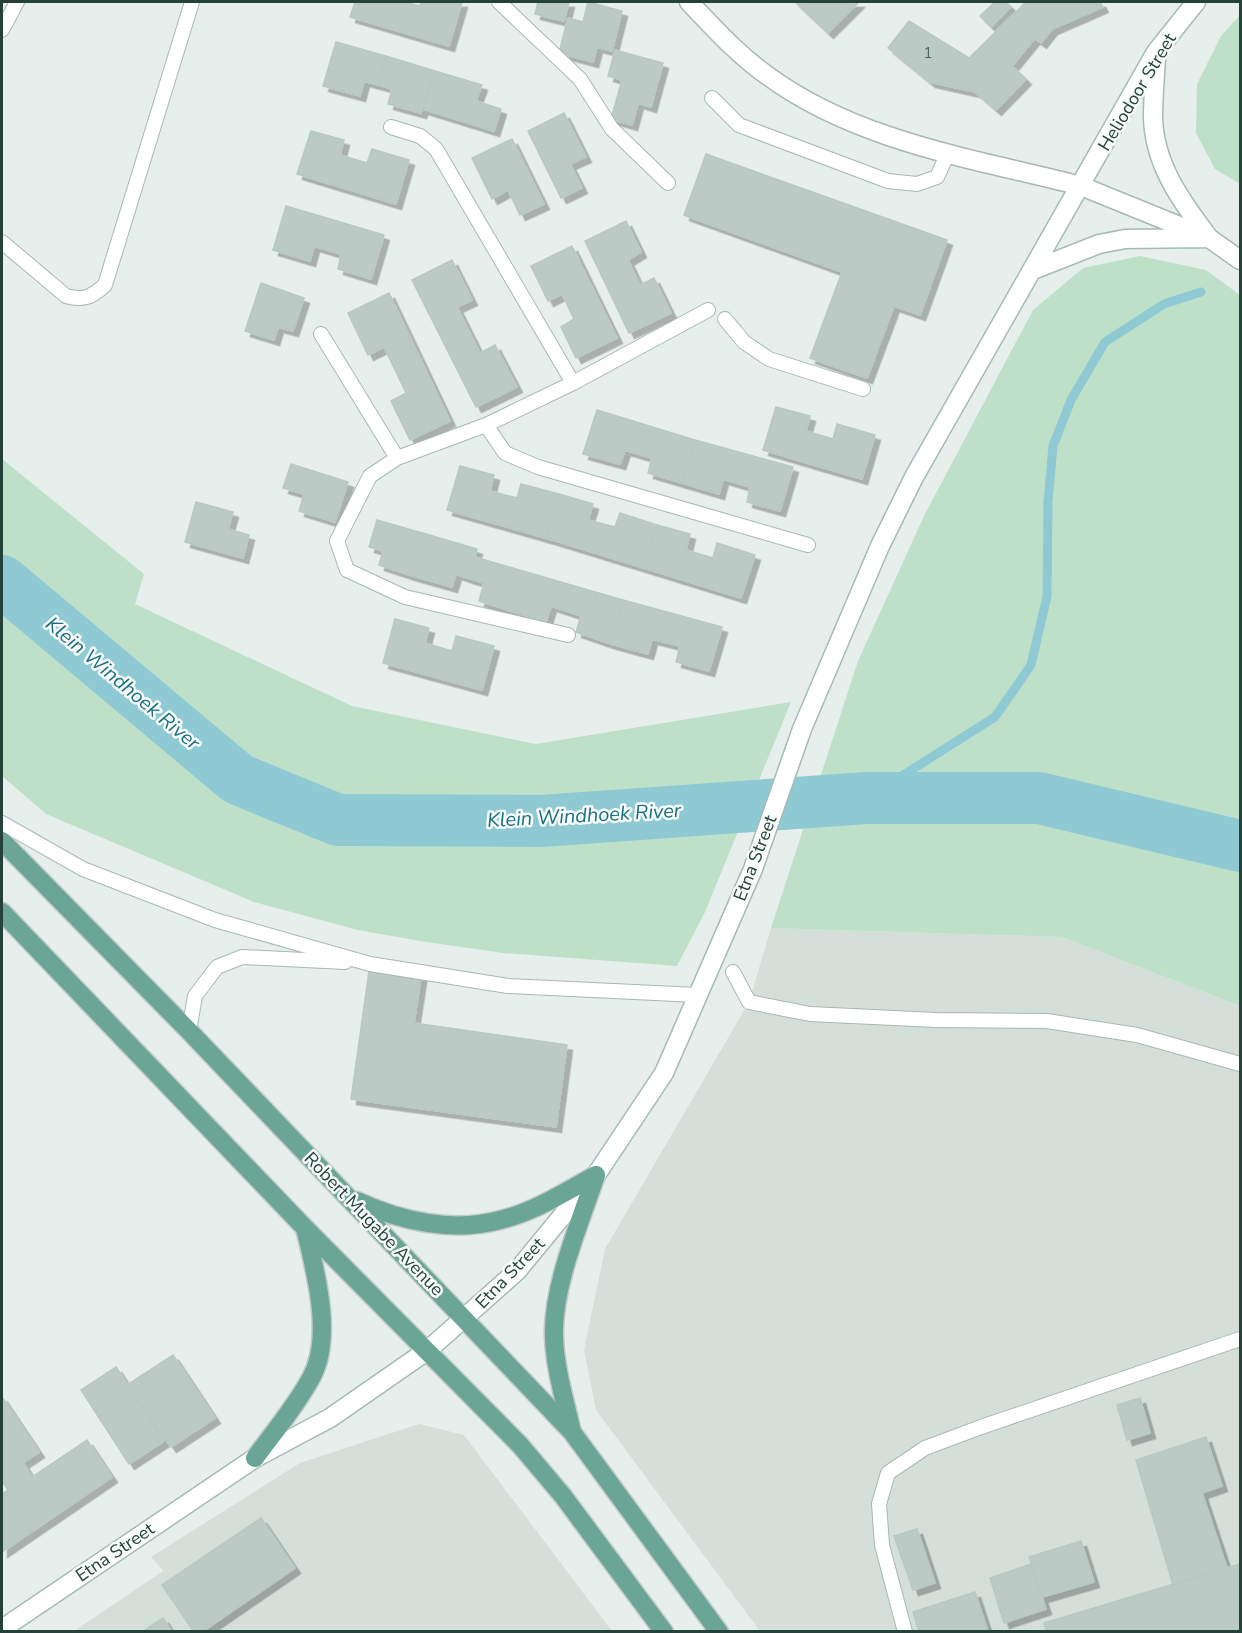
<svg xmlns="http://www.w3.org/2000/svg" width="1242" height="1633" font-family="'Nunito Sans',sans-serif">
  <defs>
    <filter id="shadow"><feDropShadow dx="5.5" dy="5.5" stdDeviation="0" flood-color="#0004"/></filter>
  </defs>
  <rect width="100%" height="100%" fill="#e6efeb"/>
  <path fill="#d4dfda" d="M771,928L1062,937L1240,1006V1631H760L596,1410L584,1350L605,1249L749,1002Z
    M419,1424L464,1435L612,1631L73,1632L163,1571L151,1557L300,1463Z"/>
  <path fill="#bfe0c8" d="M1240,15V184L1215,169L1196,133L1197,84L1221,36Z
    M1140,256L1206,270L1240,295V1006L1062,937L771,928L858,661L924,516L1033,310L1083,268Z
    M2,459L144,574L135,604L352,706L536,744L791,702L705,912L677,966L503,953L420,941L358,930L254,902L46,814L2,776Z"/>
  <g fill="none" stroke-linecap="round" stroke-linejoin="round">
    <path stroke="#8ec9d4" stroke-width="9" d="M867,798L995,717L1031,665L1047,596L1048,502L1053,446L1071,400L1105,342L1164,304L1201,292"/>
    <path stroke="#8ec9d4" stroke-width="52" d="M2,581L238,779L338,820L541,821L867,798H1039L1240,846"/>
  </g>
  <path fill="#bbcac4" stroke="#b8c9c2" stroke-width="1.5" filter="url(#shadow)" d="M355,2H405L420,6L421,2H462L449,46L350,17Z
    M538,2H569L564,21L535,14Z
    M588,2L622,11L612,51L597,47L593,62L559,53L568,18L583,22Z
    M795,2H859L828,33Z
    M995,2H1006L1011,7L991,27L980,16Z
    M1026,2H1100L1103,7L1052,29L1041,43L1035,38L1012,66L1026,79L996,110L975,92L930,82L888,48L909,21L969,58Z
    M336,42L386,56L379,85L364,81L360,96L323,86Z
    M615,50L663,63L651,107L638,103L632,125L611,119L622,80L608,76Z
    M386,56L435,71L421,113L388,104L392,89L379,85Z
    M435,71L482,85L476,101L501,109L494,131L423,109Z
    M564,113L586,157L570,164L582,188L561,198L528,131Z
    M311,131L344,140L340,155L367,163L372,149L409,160L396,204L297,174Z
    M512,139L544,204L520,215L508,190L492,199L472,158Z
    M706,154L947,240L920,315L894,306L867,378L810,358L842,272L684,215Z
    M286,206L384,235L371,279L338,269L341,254L314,246L310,261L273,250Z
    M626,221L641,252L628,260L640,285L654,278L671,313L629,333L585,241Z
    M572,246L617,338L576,358L561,327L574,319L562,294L548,301L531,266Z
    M452,260L472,300L457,307L480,353L495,345L517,387L476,407L412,280Z
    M261,283L304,298L293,331L278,327L274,340L245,331Z
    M389,293L450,421L410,440L391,401L406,393L384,347L368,355L348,313Z
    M776,407L810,416L806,431L833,439L837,424L875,435L862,479L763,450Z
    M597,410L695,440L682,483L648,473L652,458L625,450L620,464L583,454Z
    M695,440L793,467L780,511L747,502L750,487L723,479L719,494L682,483Z
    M291,464L348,482L335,522L299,511L304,494L283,488Z
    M460,466L494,475L490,491L517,498L521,484L559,494L546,538L447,510Z
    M559,494L593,504L588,520L615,527L620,513L657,525L644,568L546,538Z
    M196,502L233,512L228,529L249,535L243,558L185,542Z
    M377,520L426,534L413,576L379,565L383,551L369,547Z
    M657,525L690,534L686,550L713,558L717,543L755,555L741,598L644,568Z
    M426,534L477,549L468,578L456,574L452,587L413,576Z
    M475,557L571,585L564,610L551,606L546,622L479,601L484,583L468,578Z
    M571,585L623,600L611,644L576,632L581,616L564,610Z
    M623,600L722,627L709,671L676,662L680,646L652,639L648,654L611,644Z
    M395,619L429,628L425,643L452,651L456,636L494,646L482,690L383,663Z
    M370,964L422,971L414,1023L567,1045L556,1127L351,1099Z
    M173,1355L215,1418L171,1447L127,1385Z
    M116,1367L164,1441L129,1464L81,1390Z
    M2,1397L39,1452L23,1463L32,1477L87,1440L112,1477L2,1552V1494L8,1490L2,1481Z
    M1140,1398L1150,1433L1127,1440L1117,1405Z
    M1206,1437L1222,1486L1202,1493L1227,1568L1173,1585L1136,1460Z
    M261,1518L295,1568L202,1632H194L162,1585Z
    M917,1529L935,1583L913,1590L894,1536Z
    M1081,1541L1094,1582L1042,1597L1029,1557Z
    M1031,1564L1046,1609L1004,1623L990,1578Z
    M1240,1564V1632H1047L1044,1623Z
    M975,1592L988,1632H919L913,1612Z
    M163,1618L172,1632H143L149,1627Z"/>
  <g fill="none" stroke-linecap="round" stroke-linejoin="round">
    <defs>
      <path id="lane" d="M499,2L580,79L612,129L668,183
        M2,30L17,2
        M712,98L739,125L888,181L917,184L937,177L948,153
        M391,127L420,136L436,149L573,383
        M2,242L66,296C83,301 92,297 105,285L192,2
        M725,319L744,342L769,359L863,389
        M321,334L397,458
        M486,425L505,453L538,467L808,545
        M568,635L405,597L347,570L337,541L370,476L397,458L486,425L573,383L708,310
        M2,823L83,869L215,920L370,964L508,986L697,995
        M733,972L749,1002L810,1014L936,1020L1047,1021L1137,1035L1240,1064
        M189,1031L195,996L217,967L242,957L345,962
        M905,1632L882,1545L879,1504L888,1473L925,1448L981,1427L1240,1339"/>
      <path id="street" d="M689,2C714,28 738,55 768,76C858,142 976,159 1081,186"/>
      <path id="secondary" d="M1081,186L1209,238L1240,260
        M1033,270L1099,244L1125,239L1209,238C1182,202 1154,165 1153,117C1153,97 1155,77 1156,57
        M2,1629L255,1458L330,1418L428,1350L517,1271L596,1175L664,1073L753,869L802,729L880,546L914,477L1156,52L1196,2"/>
      <path id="primary" d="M2,841L189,1031L572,1432L719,1632
        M2,912L304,1227L520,1445L563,1496L664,1632
        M357,1201C400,1221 453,1233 500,1220C534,1212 565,1192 596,1175
        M572,1432C565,1401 555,1369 554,1337C552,1287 580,1223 596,1175
        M255,1458C274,1432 296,1406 311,1378C334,1337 315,1270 305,1228"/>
    </defs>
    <use href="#lane" stroke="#a8b8b2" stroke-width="16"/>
    <use href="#street" stroke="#a8b8b2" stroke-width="21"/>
    <use href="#secondary" stroke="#a4bbb3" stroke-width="21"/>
    <use href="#primary" stroke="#c2cac8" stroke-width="21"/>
    <use href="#lane" stroke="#fff" stroke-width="14"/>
    <use href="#street" stroke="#fff" stroke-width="18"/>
    <use href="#secondary" stroke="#fff" stroke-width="18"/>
    <use href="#primary" stroke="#6aa596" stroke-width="18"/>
  </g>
  <g text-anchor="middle" stroke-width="5" stroke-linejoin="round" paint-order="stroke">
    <g font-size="15" fill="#4a645c">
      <text x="928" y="58">1</text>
    </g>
    <g font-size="18" fill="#24423a" stroke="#f7fbf9">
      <text transform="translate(1137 92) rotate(-59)" y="6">Heliodoor Street</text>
      <text transform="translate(755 858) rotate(-69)" y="6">Etna Street</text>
      <text transform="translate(374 1224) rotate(46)" y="6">Robert Mugabe Avenue</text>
      <text transform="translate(510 1273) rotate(-46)" y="6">Etna Street</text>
      <text transform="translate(115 1552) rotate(-34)" y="6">Etna Street</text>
    </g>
    <g font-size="20" font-style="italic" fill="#1c6f80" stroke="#f7fbf9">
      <text transform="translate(123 683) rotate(40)" y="7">Klein Windhoek River</text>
      <text transform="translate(584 815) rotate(-3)" y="7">Klein Windhoek River</text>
    </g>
  </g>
  <rect width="1242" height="1633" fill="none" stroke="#24423a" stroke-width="6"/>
</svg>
